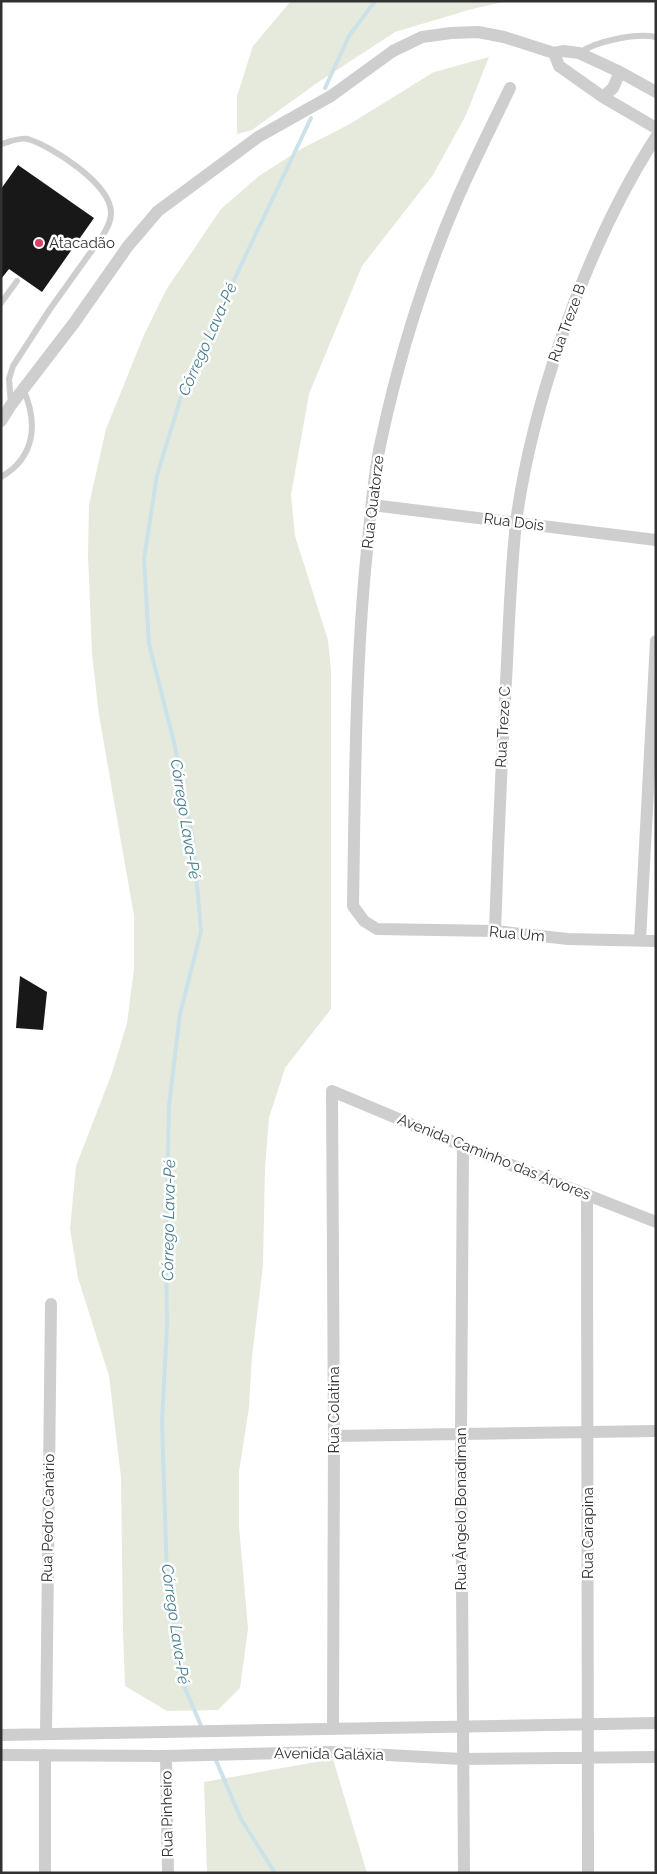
<svg xmlns="http://www.w3.org/2000/svg" width="657" height="1874" font-family="Raleway,sans-serif">
  <rect width="100%" height="100%" fill="#fff"/>
  <path fill="#e6eadd" d="M291,1H509L472,9L395,32L317,83L252,130L237,134V96L253,46Z
    M489,57L466,115L433,175L362,266L309,394L291,495L295,536L328,640L331,670V1009L285,1068L269,1118L265,1168L263,1265L252,1357L249,1407L239,1472V1526L248,1629L240,1688L218,1710L167,1711L125,1686L123,1631L121,1477L109,1376L78,1278L70,1229L76,1166L112,1073L127,1023L134,969V916L99,715L92,654L88,555L89,505L106,429L144,335L166,290L221,209L259,176L301,149L348,125L434,72Z
    M333,1759L367,1873H207L204,1782Z"/>
  <g fill="none" stroke-linecap="round" stroke-linejoin="round">
    <path stroke="#cbe2e9" stroke-width="4" d="M325,88L349,36L375,1
      M202,1728L182,1681L167,1579L162,1421L167,1326L166,1236L169,1106L180,1014L201,931L193,840L174,742L149,644L144,559L157,475L186,381L311,118
      M215,1758L241,1819L275,1873"/>
  </g>
  <path fill="#181818" d="M18,165L94,218L42,292L9,269L1,279V189Z
    M20,976L47,992L43,1030L16,1028Z"/>
  <g fill="none" stroke-linecap="round" stroke-linejoin="round">
    <path stroke="#cecece" stroke-width="6" d="M579,53C596,41 636,33 656,37
      M1,144C9,142 20,137 28,139C53,147 111,184 111,213C111,222 107,228 103,235L50,309L13,366L9,379L11,404
      M1,303L17,281
      M1,477C36,457 38,422 23,389"/>
    <path stroke="#cecece" stroke-width="12" d="M554,53L559,66L603,97L656,128
      M510,88C493,123 475,159 459,195C425,273 399,357 381,441C373,476 371,514 367,550C355,668 355,787 353,906L364,921L377,929L495,931L568,939L656,941
      M603,97L613,88L620,72
      M1,421L11,405L74,323L128,246L158,211L258,137L331,96L393,51L422,37L451,33L478,32L504,37L554,53L563,51L579,53L620,72L656,92
      M372,505L656,540
      M495,931C498,842 502,752 507,663C509,616 511,569 516,523C524,461 540,401 560,342C585,269 614,202 656,137
      M640,940L656,641
      M463,1146L461,1433L464,1873
      M587,1194L588,1873
      M334,1436L656,1431
      M333,1729L334,1436L332,1091L463,1146L656,1222
      M46,1733L51,1304
      M1,1735L656,1723
      M1,1755L166,1756L331,1752L462,1759L656,1757
      M45,1755V1873
      M166,1756L168,1873"/>
  </g>
  <circle fill="#da4164" stroke="#fff" stroke-width="2" cx="39" cy="243" r="5"/>
  <g text-anchor="middle" stroke-width="5" stroke-linejoin="round" paint-order="stroke">
    <g font-size="15" fill="#313131" stroke="#fff" text-anchor="start">
      <text x="49" y="248">Atacadão</text>
    </g>
    <g font-size="15" fill="#313131" stroke="#fff">
      <text transform="translate(567 323) rotate(-70)" y="5">Rua Treze B</text>
      <text transform="translate(373 502) rotate(-83)" y="5">Rua Quatorze</text>
      <text transform="translate(514 522) rotate(7)" y="5">Rua Dois</text>
      <text transform="translate(503 727) rotate(-87)" y="5">Rua Treze C</text>
      <text transform="translate(517 934) rotate(5)" y="5">Rua Um</text>
      <text transform="translate(494 1157) rotate(22)" y="5">Avenida Caminho das Árvores</text>
      <text transform="translate(334 1410) rotate(-90)" y="5">Rua Colatina</text>
      <text transform="translate(461 1509) rotate(-90)" y="5">Rua Ângelo Bonadiman</text>
      <text transform="translate(48 1518) rotate(-89)" y="5">Rua Pedro Canário</text>
      <text transform="translate(588 1533) rotate(-90)" y="5">Rua Carapina</text>
      <text transform="translate(329 1754) rotate(1)" y="5">Avenida Galáxia</text>
      <text transform="translate(167 1814) rotate(-91)" y="5">Rua Pinheiro</text>
    </g>
    <g font-size="16" font-style="italic" fill="#447d8e" stroke="#fff">
      <text transform="translate(207 339) rotate(-66)" y="6">Córrego Lava-Pé</text>
      <text transform="translate(186 819) rotate(81)" y="6">Córrego Lava-Pé</text>
      <text transform="translate(168 1220) rotate(-89)" y="6">Córrego Lava-Pé</text>
      <text transform="translate(176 1624) rotate(82)" y="6">Córrego Lava-Pé</text>
    </g>
  </g>
  <rect width="657" height="1874" fill="none" stroke="#313131" stroke-width="5"/>
</svg>
